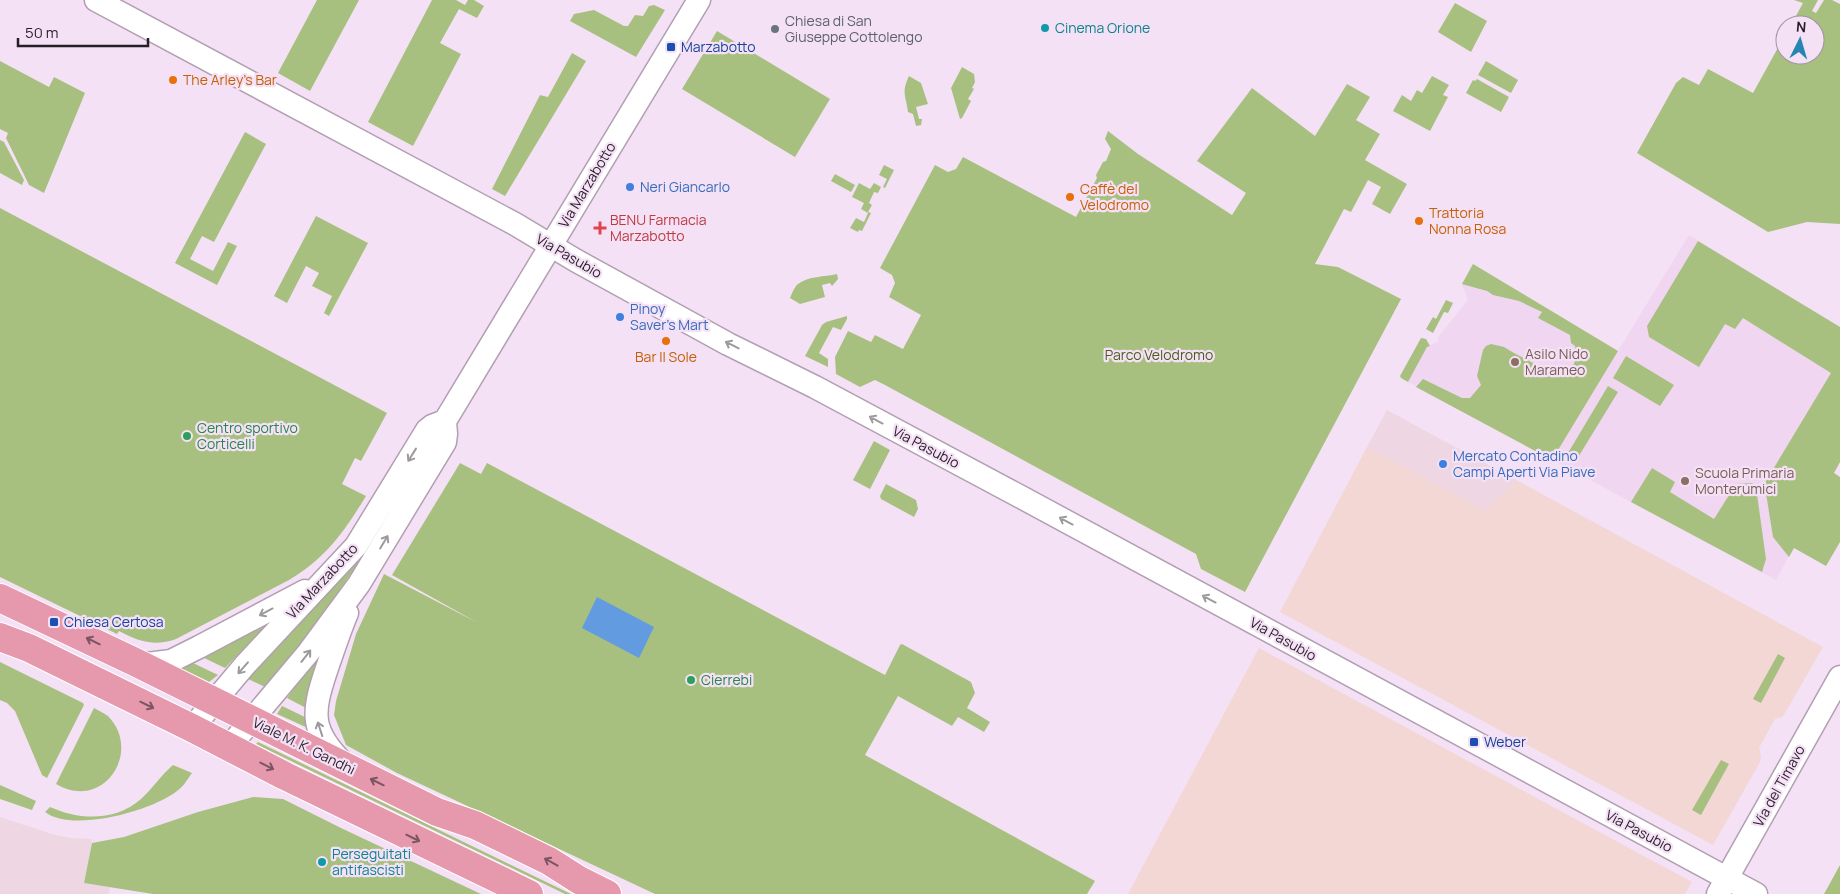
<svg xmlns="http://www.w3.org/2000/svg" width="1840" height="894" font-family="Manrope,sans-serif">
  <rect width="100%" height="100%" fill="#f5e1f5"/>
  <path fill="#eed7e2" d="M1387,410L1518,481L1484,510L1367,447Z
    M0,817L52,834L70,838L91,839L92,843L84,883L110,887L109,894H0Z"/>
  <path fill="#f2d7d5" d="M1367,447L1484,510L1518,481L1823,647L1785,713L1782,717L1775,719L1759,748L1761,757L1760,762L1713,845L1280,612Z
    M1259,648L1692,882L1685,894H1128Z"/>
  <path fill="#f0d6f0" d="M1689,235L1840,327V462L1776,580L1408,382L1427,347L1439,341L1438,337L1468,300L1462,284L1473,264L1618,351Z"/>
  <path fill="#a7c080" d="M317,0H359L310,91L278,73Z
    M432,0H456L465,5L468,0H474L484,6L477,18L459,9L440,43L461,54L413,146L368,122Z
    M1794,0H1818L1812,11L1816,13L1824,0H1832L1840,4V224L1807,222L1768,232L1637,153L1676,83L1683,77L1699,85L1708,69L1753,93L1785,35V55H1815V25H1791L1803,3Z
    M1455,3L1487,21L1471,52L1438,32Z
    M654,5L665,10L636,57L570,21L574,14L594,10L624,26H628L635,15L643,16L649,6Z
    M717,31L830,99L795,157L682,89Z
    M572,53L586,61L505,196L492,189L540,95L548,97Z
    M0,61L49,87L54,77L85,93L44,193L29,185L6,138L8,133L0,129Z
    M1486,61L1518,80L1511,93L1478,75Z
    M962,67L974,74L975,82L972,88L974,89L968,99L971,101L962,118L960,119L951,88Z
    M909,76L921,83L928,104L916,107L919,119H922L921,125L916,126L913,114L908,112C906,96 901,93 909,76Z
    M1432,76L1449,85L1443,95L1448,97L1430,131L1393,111L1402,95L1411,101L1417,90L1422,93Z
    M1477,79L1509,97L1501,112L1466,93L1473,80L1475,81Z
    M1347,84L1370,97L1356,120L1380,134L1365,160L1407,184L1390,214L1372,204L1381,187L1368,180L1351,212L1344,209L1315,264L1338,267L1401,299L1245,592L1201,569L1196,554L885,385L875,380L860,387L836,374L835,357L848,331L871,342L875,335L903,349L921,315L889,297L895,283L892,275L880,268L935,165L948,172L956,169L963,157L1076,217L1097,178L1096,175L1103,162L1106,161L1111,149L1105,139L1108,131L1138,154L1232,215L1246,193L1197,161L1252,88L1315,136Z
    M245,132L266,144L214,242L202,236L190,259L213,271L228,242L237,246L217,285L175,263Z
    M0,140L4,142L24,180L22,185L0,173Z
    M884,165L894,170L885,188L883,187L887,179L879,175Z
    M835,174L855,185L851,192L831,181Z
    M859,183L870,189L874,183L881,187L878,193L874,192L869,203L872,205L868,212L871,213L862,231L859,230L858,232L850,228L856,218L864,222L868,213L861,209L864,203L852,197Z
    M0,208L387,413L361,461L355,458L342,484L366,496C344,532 326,558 289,580L176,639C154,647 138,641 119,631L117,634L0,577Z
    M316,216L368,243L329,316L324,313L332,296L312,286L319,273L306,266L287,303L274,296Z
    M1698,241L1840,327V462L1834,473L1840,477V542L1826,566L1794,548L1789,557L1773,537L1765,487L1766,481L1831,373L1743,318L1735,329L1725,324L1699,367L1649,337L1647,326Z
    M1473,264L1618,351L1552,460L1416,387L1423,379L1462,398H1470L1481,385L1477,376L1483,350L1486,346L1491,344L1504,347L1514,353L1556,375C1572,374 1579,360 1575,346L1571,343L1570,335L1538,318L1542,312L1519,301L1493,295L1487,291L1462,284Z
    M837,274L838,279L832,286L830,283L822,285L825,297L800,304L790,298C792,294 794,287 798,284C808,276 825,277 837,274Z
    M1446,300L1453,303L1448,313L1444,312L1433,333L1426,329L1433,317L1436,319Z
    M847,316V319L841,330L833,327L819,353L828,359V367L805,356L822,325L826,322Z
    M1421,338L1426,339L1430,346L1427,347L1408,382L1401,378L1400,376Z
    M1626,356L1674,385L1660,406L1613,378Z
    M1608,386L1618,392L1577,459L1568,453Z
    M431,439L360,561L280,673L265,687L248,679Z
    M874,441L890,450L870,489L853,480Z
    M460,463L481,474L487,463L885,675L900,645L902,644L971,682L975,693L967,708L990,722L984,732L958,717L952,726L898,696L865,755L1095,881L1087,894H655L397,773L346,745L334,715L336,701L356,634L384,574L478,623L392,575Z
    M1652,468L1675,482L1670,492L1714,519L1736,484L1752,483L1756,487L1766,559L1762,572L1631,502Z
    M886,484L916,500L918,509L914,517L881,499L880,496Z
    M272,620L225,668L200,656Z
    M1778,654L1785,658L1761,703L1753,699Z
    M318,656L321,658L308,693L306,708L287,698Z
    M189,661L218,675L209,682L180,668Z
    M0,662L83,703L84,705L47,778L42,775L15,711L7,703L0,700Z
    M282,706L307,718L308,728L277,714Z
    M94,708C99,711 104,713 108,716C143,752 103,812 56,784Z
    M258,742L571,894H572H565L256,744Z
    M1721,760L1729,764L1701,815L1692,810Z
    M173,765L192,773C187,780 183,787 177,791C152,811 72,833 45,812L50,807C79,820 115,822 141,799C153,788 161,775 173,765Z
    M0,785L36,801L32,810L0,799Z
    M253,797L283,799L341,828L481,894H153L84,883L92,843L124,837L198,812Z
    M1840,865V894H1824Z"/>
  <path fill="#629bdf" d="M597,597L654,627L639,658L582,628Z"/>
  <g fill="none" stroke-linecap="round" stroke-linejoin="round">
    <defs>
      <path id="minor" d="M96,0L515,224L575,260L728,344L815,387L1021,497L1756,894
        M137,663L147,664L171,661L199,647L305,591
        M192,728L245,665L356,546L427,430L432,426L445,421
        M229,747L308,653L359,584L445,442L446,434L445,421L699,0
        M344,764C310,731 312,713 326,671C333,651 339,632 347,613
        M1718,894L1840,677"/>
      <path id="major" d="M0,598L137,663L437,812L475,825L549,861L579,880L607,894
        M0,637L29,648L90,678L192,728L285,776L529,894"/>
    </defs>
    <use href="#minor" stroke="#b29fb2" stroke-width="25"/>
    <use href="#major" stroke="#fff" stroke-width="30"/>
    <use href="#minor" stroke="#fff" stroke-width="22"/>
    <use href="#major" stroke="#e698ad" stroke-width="28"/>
  </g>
  <defs><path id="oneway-shaft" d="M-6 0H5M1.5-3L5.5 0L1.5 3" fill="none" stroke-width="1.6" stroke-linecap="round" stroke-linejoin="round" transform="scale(1.25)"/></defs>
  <g stroke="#9d9a9d">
    <use href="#oneway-shaft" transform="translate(732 345) rotate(-153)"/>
    <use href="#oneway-shaft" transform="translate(876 420) rotate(-152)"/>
    <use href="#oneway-shaft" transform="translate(412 455) rotate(122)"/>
    <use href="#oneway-shaft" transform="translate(1066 521) rotate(-152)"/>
    <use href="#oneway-shaft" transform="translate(384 542) rotate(-59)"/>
    <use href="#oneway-shaft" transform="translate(1209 599) rotate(-152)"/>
    <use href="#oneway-shaft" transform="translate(266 612) rotate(152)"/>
    <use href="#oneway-shaft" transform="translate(306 656) rotate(-52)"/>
    <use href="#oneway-shaft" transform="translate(243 668) rotate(131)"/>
    <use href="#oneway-shaft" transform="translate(320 729) rotate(-108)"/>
  </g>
  <g stroke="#7c5563">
    <use href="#oneway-shaft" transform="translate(93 641) rotate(-154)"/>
    <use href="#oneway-shaft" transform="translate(147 705) rotate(26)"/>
    <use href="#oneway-shaft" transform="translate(267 766) rotate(27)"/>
    <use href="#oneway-shaft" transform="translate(377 782) rotate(-154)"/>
    <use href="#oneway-shaft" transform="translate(413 838) rotate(26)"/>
    <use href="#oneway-shaft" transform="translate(551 862) rotate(-151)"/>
  </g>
  <g fill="#0f9aa8" stroke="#f5e1f5" stroke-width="2">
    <circle cx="1045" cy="28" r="5"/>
    <circle cx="322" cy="862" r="5"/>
  </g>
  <circle fill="#6b7280" stroke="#f5e1f5" stroke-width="2" cx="775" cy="29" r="5"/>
  <g fill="#1a4fb4" stroke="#f5e1f5" stroke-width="2">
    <rect x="666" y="42" width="10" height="10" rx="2.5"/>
    <rect x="49" y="617" width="10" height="10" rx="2.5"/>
    <rect x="1469" y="737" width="10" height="10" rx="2.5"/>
  </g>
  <g fill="#e8710a" stroke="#f5e1f5" stroke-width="2">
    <circle cx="173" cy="80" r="5"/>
    <circle cx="1070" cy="197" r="5"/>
    <circle cx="1419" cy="221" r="5"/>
    <circle cx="666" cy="341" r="5"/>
  </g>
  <g fill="#3f7fe0" stroke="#f5e1f5" stroke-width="2">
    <circle cx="630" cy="187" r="5"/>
    <circle cx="620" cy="317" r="5"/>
    <circle cx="1443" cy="464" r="5"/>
  </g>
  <path fill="#e0444e" stroke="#f5e1f5" stroke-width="2" d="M597.5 220.5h5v5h5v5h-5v5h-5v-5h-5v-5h5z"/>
  <g fill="#8d6e63" stroke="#f5e1f5" stroke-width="2">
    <circle cx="1515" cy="362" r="5"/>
    <circle cx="1685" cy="481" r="5"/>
  </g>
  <g fill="#2e9e5b" stroke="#f5e1f5" stroke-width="2">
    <circle cx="187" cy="436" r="5"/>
    <circle cx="691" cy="680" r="5"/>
  </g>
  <g text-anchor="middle" stroke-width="4.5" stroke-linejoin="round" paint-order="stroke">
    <g font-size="14" fill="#5b616d" stroke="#f5e1f5" text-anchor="start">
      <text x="785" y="26">Chiesa di San<tspan x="785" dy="16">Giuseppe Cottolengo</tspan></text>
    </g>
    <g font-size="14" fill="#0d838f" stroke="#f5e1f5" text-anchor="start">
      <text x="1055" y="33">Cinema Orione</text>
      <text x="332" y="859">Perseguitati<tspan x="332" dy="16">antifascisti</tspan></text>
    </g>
    <g font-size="14" fill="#164399" stroke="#f5e1f5" text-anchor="start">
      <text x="681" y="52">Marzabotto</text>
      <text x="64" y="627">Chiesa Certosa</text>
      <text x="1484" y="747">Weber</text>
    </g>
    <g font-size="14" fill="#c56008" stroke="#f5e1f5" text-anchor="start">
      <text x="183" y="85">The Arley's Bar</text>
      <text x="1080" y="194">Caffè del<tspan x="1080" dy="16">Velodromo</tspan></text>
      <text x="1429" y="218">Trattoria<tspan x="1429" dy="16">Nonna Rosa</tspan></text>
      <text x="666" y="362" text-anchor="middle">Bar Il Sole</text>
    </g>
    <g font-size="14" fill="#261e26" stroke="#f5e1f5">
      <text transform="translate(587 185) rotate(-59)" y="5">Via Marzabotto</text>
      <text transform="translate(569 256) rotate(30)" y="5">Via Pasubio</text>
      <text transform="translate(926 447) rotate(28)" y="5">Via Pasubio</text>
      <text transform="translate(322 581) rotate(-47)" y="5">Via Marzabotto</text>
      <text transform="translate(1283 639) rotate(29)" y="5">Via Pasubio</text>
      <text transform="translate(304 746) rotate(26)" y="5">Viale M. K. Gandhi</text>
      <text transform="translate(1779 786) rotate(-61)" y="5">Via del Timavo</text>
      <text transform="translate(1639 831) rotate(28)" y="5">Via Pasubio</text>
    </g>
    <g font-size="14" fill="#366cbe" stroke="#f5e1f5" text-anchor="start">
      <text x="640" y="192">Neri Giancarlo</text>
      <text x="630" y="314">Pinoy<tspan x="630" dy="16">Saver’s Mart</tspan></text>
      <text x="1453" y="461">Mercato Contadino<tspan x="1453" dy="16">Campi Aperti Via Piave</tspan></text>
    </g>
    <g font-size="14" fill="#be3a42" stroke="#f5e1f5" text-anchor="start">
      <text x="610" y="225">BENU Farmacia<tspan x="610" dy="16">Marzabotto</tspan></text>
    </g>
    <g font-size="14" fill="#785e54" stroke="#f5e1f5" text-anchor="start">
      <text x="1525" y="359">Asilo Nido<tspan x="1525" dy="16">Marameo</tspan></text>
      <text x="1695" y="478">Scuola Primaria<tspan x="1695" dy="16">Monterumici</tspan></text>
    </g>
    <g font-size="14" fill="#495e22" stroke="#f5e1f5">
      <text x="1159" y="360">Parco Velodromo</text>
    </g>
    <g font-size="14" fill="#27864d" stroke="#f5e1f5" text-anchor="start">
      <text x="197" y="433">Centro sportivo<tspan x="197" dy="16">Corticelli</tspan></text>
      <text x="701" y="685">Cierrebi</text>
    </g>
  </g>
  <g transform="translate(1800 40) rotate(5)"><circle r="24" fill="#f5e1f5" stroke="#a293a2"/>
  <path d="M0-4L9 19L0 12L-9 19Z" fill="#2685b1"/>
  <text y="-8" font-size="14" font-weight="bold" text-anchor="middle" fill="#261e26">N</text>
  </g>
  <path d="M18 38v8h130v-8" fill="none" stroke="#261e26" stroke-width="2.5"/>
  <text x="25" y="38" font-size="15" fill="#261e26" stroke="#f5e1f5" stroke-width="4" paint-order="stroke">50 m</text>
</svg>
